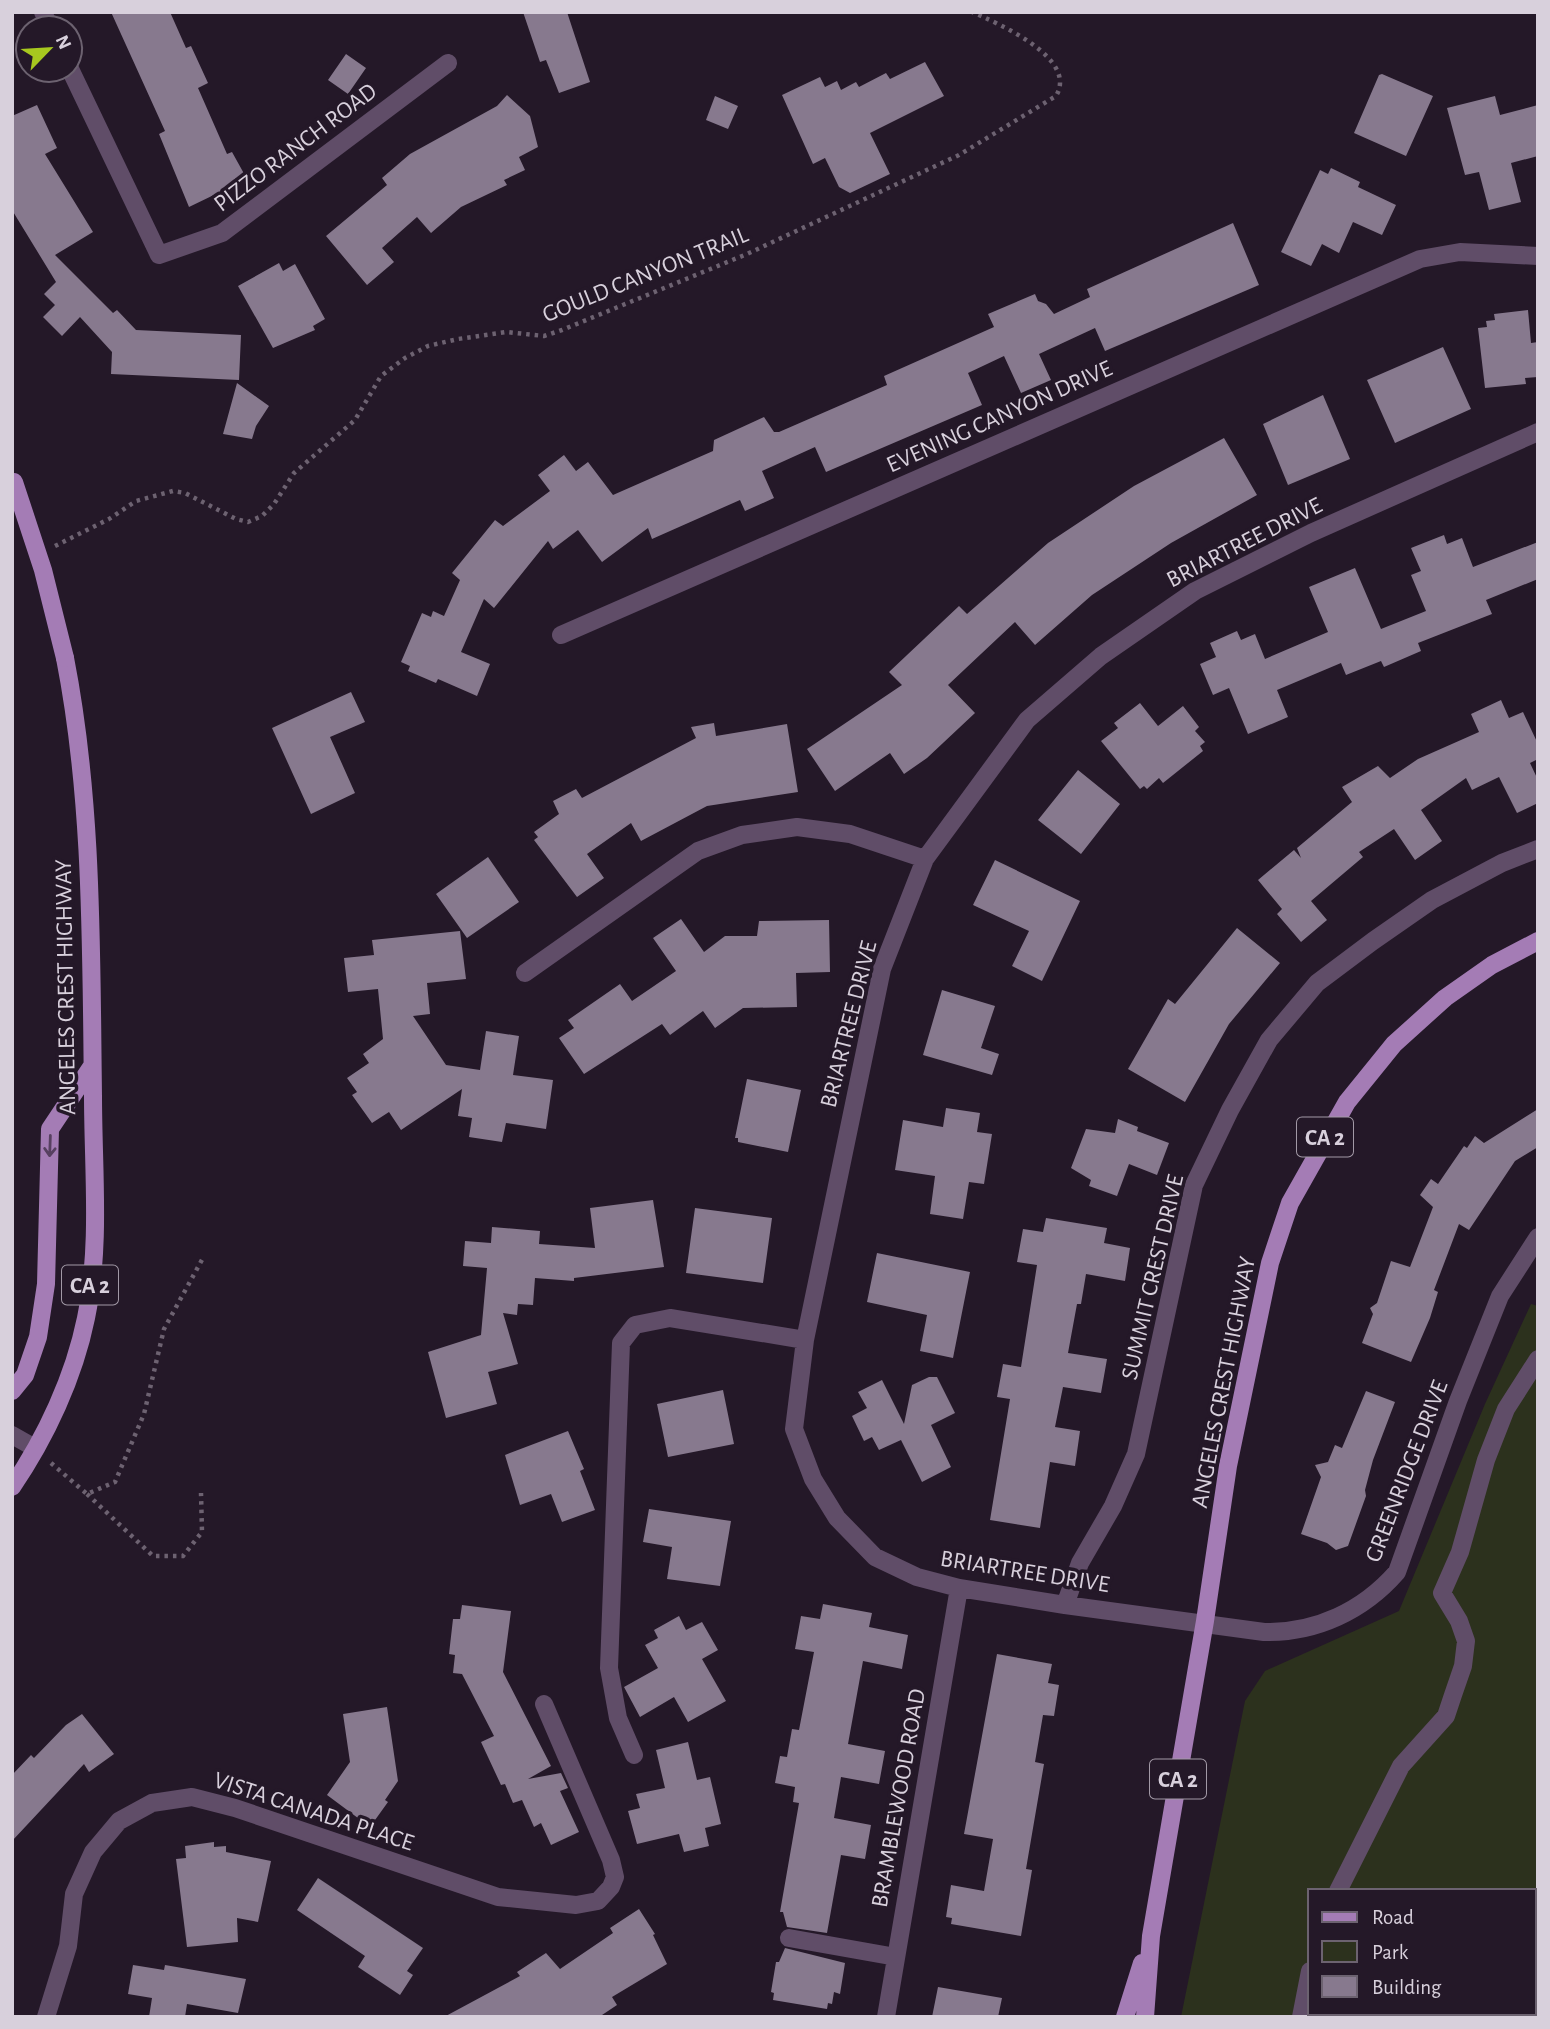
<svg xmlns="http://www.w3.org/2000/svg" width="1550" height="2029" font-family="'Alegreya Sans',sans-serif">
  <rect width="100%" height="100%" fill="#241828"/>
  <path fill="#2c311d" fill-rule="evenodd" d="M1531,1304L1538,1306V2017H1181L1245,1701L1265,1671L1399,1611L1485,1404ZM1310,1891H1534V2013H1310Z"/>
  <path fill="#87798e" d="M111,12H170L186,48L191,46L208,83L198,88L227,154L232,152L247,179L189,207L159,134L165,131Z
    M523,12H567L590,82L559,93L546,60L540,62Z
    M346,54L366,68L348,94L328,80Z
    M925,62L944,96L870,133L890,174L850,193L839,187L825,158L813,164L782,95L820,77L825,87L837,81L841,90L856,82L859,87L886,73L890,79Z
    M1382,74L1433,96L1406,156L1354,133L1379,75Z
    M507,95L530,116L538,147L519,157L525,170L504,180L507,185L461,207L431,233L417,217L382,248L394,262L367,285L326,236L387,185L382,178L410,154L497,106Z
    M715,96L738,106L728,129L706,120Z
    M1495,96L1500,115L1538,105V156L1511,163L1521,202L1489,210L1479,172L1465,175L1447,108Z
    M37,105L57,148L45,154L93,232L55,255L113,313L117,310L136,330L241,335L239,380L111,374L112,352L80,317L62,336L43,317L55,305L44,294L56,282L12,210V116Z
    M1331,168L1360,182L1358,187L1396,205L1382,235L1353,222L1339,253L1322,244L1311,266L1281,252L1320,170L1328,174Z
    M1233,223L1259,285L1105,351L1095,328L1039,354L1051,380L1021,393L1004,356L968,373L982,405L826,472L815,447L762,471L774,498L745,511L740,500L652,539L648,528L602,562L578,530L553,549L548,541L494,608L484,599L461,652L490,664L477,696L438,679L436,683L408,671L410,666L401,662L422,613L431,617L433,611L444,616L460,580L452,573L495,520L503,526L550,491L538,475L564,455L576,471L588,462L613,495L713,451L714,440L764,417L774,432H779L887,385L884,376L994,327L988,314L1035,294L1038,301L1046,304L1054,314L1090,297L1087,289Z
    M279,263L283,271L295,264L325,319L313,326L315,330L273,348L238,286Z
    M1528,310L1531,343L1538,342V377L1525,378L1526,384L1485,388L1478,328L1487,327L1486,321L1495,320L1494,314Z
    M1443,347L1471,409L1395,443L1367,380Z
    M237,383L269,406L256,426L252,439L223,434Z
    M1323,395L1350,459L1288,485L1263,424Z
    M1224,438L1257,495L1171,543L1092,595L1035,645L1015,622L948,685L975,713L927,758L904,774L890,753L835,791L807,749L902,685L889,672L959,606L967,614L1048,543L1134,486Z
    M1444,535L1447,544L1462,538L1473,567L1538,542V579L1486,600L1492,614L1418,643L1421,651L1384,667L1381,661L1346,675L1341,663L1277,690L1288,717L1248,734L1229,688L1213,695L1200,664L1216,657L1210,643L1237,631L1241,640L1255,634L1265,659L1328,632L1309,587L1355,568L1381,629L1426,611L1411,575L1421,571L1411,548Z
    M351,692L365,722L330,737L355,793L311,814L272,728Z
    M1501,700L1509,718L1523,712L1538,744V759L1530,763L1538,780V803L1517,813L1499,777L1472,790L1466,778L1421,810L1442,841L1415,860L1394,829L1359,852L1363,857L1311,901L1327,920L1301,942L1277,914L1282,909L1258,880L1294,850L1301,858L1297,848L1352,802L1342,787L1378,766L1390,778L1418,759L1479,732L1471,714Z
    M1140,703L1158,726L1183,706L1199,727L1195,731L1205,742L1200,746L1203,751L1163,783L1159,778L1147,789L1144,786L1140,789L1101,741L1118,728L1114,723Z
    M714,723L716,736L787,724L798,792L707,806L641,841L631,823L587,854L604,878L577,897L534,840L538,837L534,832L559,814L553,801L576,789L582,798L696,738L691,727Z
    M1078,770L1120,804L1081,854L1038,820Z
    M488,857L519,902L467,938L436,894Z
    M995,860L1080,901L1042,981L1012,966L1029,931L973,905Z
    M681,919L704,952L725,936H757L759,921L829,920L830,972L796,973L797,1007L743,1008L715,1028L703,1011L670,1035L662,1024L584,1074L559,1038L574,1028L568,1020L620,984L632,1001L676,971L653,938Z
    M1237,928L1280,963L1229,1024L1185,1102L1128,1069L1168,999L1175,1004Z
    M460,931L466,979L427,983L430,1014L413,1016L446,1065L480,1070L486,1031L519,1036L513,1075L553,1080L546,1129L506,1123L502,1142L469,1137L472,1118L458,1116L462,1089L401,1130L389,1112L372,1123L352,1095L357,1092L347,1078L369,1063L363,1054L383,1039L378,989L348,992L344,958L374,955L372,940Z
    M942,990L995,1006L981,1048L999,1054L992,1075L923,1055Z
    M747,1079L801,1090L788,1152L738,1142V1138H735Z
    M946,1108L980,1113L977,1132L992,1134L984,1184L969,1182L963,1219L930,1214L935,1176L895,1170L903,1120L943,1127Z
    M1538,1109V1147L1515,1161L1469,1230L1459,1224L1434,1290L1438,1292L1430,1318L1411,1362L1362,1343L1373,1314L1370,1308L1377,1303L1391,1261L1410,1267L1433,1207L1420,1195L1431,1179L1438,1184L1464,1146L1467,1148L1475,1136L1484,1143Z
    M1118,1119L1138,1127L1137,1131L1169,1143L1157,1175L1129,1164L1117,1196L1089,1186L1091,1180L1071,1168L1086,1129L1115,1133Z
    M653,1200L664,1267L574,1278V1281L535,1278L533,1305L518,1304L517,1315L503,1313L518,1364L488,1372L497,1404L446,1418L428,1352L481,1335L487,1268L463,1266L465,1241L491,1243L492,1227L540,1231L539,1244L595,1248L590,1208Z
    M695,1208L772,1218L763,1283L686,1273Z
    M1046,1218L1107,1228L1104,1243L1130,1248L1125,1281L1086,1274L1081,1304H1077L1068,1353L1107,1359L1101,1393L1063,1387L1055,1427L1080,1431L1075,1466L1050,1462L1040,1528L990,1520L1010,1399L997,1397L1003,1364L1021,1367L1037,1265L1017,1262L1023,1229L1043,1232Z
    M877,1253L970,1272L953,1358L920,1351L927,1315L867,1302Z
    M929,1377H937L955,1413L931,1425L951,1467L922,1482L901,1440L879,1450L872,1437L864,1441L852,1416L867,1408L858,1392L882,1380L904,1424L912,1385Z
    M723,1390L734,1444L668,1457L657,1404Z
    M1366,1391L1395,1402L1373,1460L1365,1490L1366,1496L1348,1546L1336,1550L1327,1543L1301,1534L1321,1477L1315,1465L1328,1462L1335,1445L1342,1448Z
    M568,1431L584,1469L580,1471L595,1510L562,1522L551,1494L520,1505L505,1455Z
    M649,1509L731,1521L720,1586L667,1579L672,1547L643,1542Z
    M823,1604L872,1613L869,1627L908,1635L902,1669L863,1661L848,1744L885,1751L879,1784L841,1777L834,1818L871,1825L865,1859L841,1855L827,1933L787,1927L783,1912H780L799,1803L793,1802L795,1787L775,1783L780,1756L787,1757L792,1729L799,1730L814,1652L795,1649L801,1616L820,1619Z
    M462,1605L511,1611L503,1672L551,1766L528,1779L561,1773L568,1788L560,1791L579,1832L551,1845L541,1823L534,1827L522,1800L513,1803L505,1784L501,1785L481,1742L494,1736L462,1674L453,1673L455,1655L449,1654L453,1619H460Z
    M679,1616L686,1630L702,1622L718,1650L702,1659L726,1701L688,1722L674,1697L640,1717L624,1687L658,1668L645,1645L658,1638L654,1630Z
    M997,1654L1052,1664L1048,1683L1059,1685L1054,1716L1043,1715L1035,1762L1044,1764L1026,1869L1032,1870L1021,1936L951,1924L952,1918L946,1917L951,1885L984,1891L993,1839L964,1834Z
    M387,1707L398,1781L385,1800L388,1802L370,1827L327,1795L350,1762L343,1714Z
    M82,1714L114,1754L89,1772L84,1764L12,1841V1775L31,1755L34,1758L66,1725Z
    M688,1742L697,1780L710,1777L721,1824L705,1828L709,1846L684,1852L679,1834L637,1844L628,1811L640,1808L636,1794L665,1788L656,1750Z
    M214,1842V1847L226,1846V1852L271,1861L258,1922L237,1918L238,1942L187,1947L176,1859L186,1858L185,1846Z
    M318,1878L423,1948L407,1971L413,1975L400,1995L358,1967L365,1956L297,1910Z
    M639,1909L655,1934L653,1935L667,1964L612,1997L617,2005L599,2017H444L520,1976L517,1972L546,1953L560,1969L613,1933L610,1928Z
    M785,1948L845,1963L840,1994L834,1992L832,2004L828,2003L827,2009L773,2000L774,1993L771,1992L776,1962H779Z
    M133,1965L164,1970L165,1965L246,1979L238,2013L187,2004L185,2017H149L152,1998L128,1994Z
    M938,1987L1002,1998L998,2017H932Z"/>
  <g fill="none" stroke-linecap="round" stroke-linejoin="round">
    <path stroke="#6d6271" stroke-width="4.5" stroke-dasharray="3.5 5" stroke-linecap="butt" d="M55,546L109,519L136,501L173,491L185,493L236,519L248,522L262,516L274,504L294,473L355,420L381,376L405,358L428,346L458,339L506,332L544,336L562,330L747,254L959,155L1056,96C1079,58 997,23 972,12
      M51,1463L87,1494L115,1482L144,1414L164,1329L203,1258
      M87,1494L153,1556H183L202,1532L201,1493"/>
    <path stroke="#604d68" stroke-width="18" d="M43,12L50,28
      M70,69L159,255L222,233L448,63
      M1538,432L1311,533L1195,591L1101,656L1027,720L925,859L882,969L805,1340L794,1429L813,1479L837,1518L875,1557L917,1577L959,1588L1065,1605L1264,1632C1316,1633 1363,1611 1397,1572L1458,1401L1500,1296L1538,1237
      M561,635L1420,259L1460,252L1538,256
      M525,973L698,851L742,835L797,827L850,834L925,859
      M12,1435L35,1448
      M1065,1605L1080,1563L1113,1506L1136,1454L1194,1185L1230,1110L1269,1040L1317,983L1373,941L1432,900L1502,863L1538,849
      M634,1755L618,1718L609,1668L621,1343L635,1325L670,1318L805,1340
      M1338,1891L1401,1766L1446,1716L1453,1695L1463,1666L1466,1641L1459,1621L1442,1593L1460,1552L1486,1460L1506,1409L1538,1359
      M789,1938L896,1957
      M46,2017L68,1946L74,1894L93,1852L119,1821L152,1803L192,1797L235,1808L498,1897L576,1905L598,1901L611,1887L615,1877L611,1860L544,1704
      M886,2017L959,1588
      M1301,2017L1310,1971
      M1533,2017L1538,2003"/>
    <path stroke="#a47cb5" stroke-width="18" d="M12,1391L25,1375L38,1337L46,1284L50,1129L92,1066
      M12,1487C46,1437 74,1377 86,1318C101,1245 93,1170 93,1096C91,950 93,801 65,658
      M1125,2017L1142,1963
      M1145,2017L1151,1936L1205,1621L1228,1466L1270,1263L1290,1203L1347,1102L1394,1044L1445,998L1492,965L1538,941"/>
    <path stroke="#a47cb5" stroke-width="18" d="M14,482L43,570L65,658"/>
  </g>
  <defs><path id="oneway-shaft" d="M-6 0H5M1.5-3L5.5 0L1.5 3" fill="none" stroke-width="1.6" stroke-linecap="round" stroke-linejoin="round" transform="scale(1.75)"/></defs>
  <use stroke="#574060" href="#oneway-shaft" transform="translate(50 1146) rotate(92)"/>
  <g text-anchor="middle" stroke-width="7" stroke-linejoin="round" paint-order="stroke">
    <g fill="#241828" stroke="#a299a6" stroke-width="2">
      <rect x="1297" y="1117.5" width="56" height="39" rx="5"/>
      <rect x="62" y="1265.5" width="56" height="39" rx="5"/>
      <rect x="1150" y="1759.5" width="56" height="39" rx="5"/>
    </g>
    <g font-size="23" font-weight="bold" fill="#d8d0dc">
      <text x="1325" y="1145">CA 2</text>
      <text x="90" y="1293">CA 2</text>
      <text x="1178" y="1787">CA 2</text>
    </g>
    <g font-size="24" fill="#d8d0dc" stroke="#241828">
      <text transform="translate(295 147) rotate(-37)" y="8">PIZZO RANCH ROAD</text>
      <text transform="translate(645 274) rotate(-22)" y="8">GOULD CANYON TRAIL</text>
      <text transform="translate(999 416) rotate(-24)" y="8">EVENING CANYON DRIVE</text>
      <text transform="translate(1244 542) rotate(-27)" y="8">BRIARTREE DRIVE</text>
      <text transform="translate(65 987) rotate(-91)" y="8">ANGELES CREST HIGHWAY</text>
      <text transform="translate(848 1024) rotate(-76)" y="8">BRIARTREE DRIVE</text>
      <text transform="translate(1152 1277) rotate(-77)" y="8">SUMMIT CREST DRIVE</text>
      <text transform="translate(1223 1382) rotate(-79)" y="8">ANGELES CREST HIGHWAY</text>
      <text transform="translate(1406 1471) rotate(-69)" y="8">GREENRIDGE DRIVE</text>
      <text transform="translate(1025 1571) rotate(9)" y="8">BRIARTREE DRIVE</text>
      <text transform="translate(898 1798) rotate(-80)" y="8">BRAMBLEWOOD ROAD</text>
      <text transform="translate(314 1811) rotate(18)" y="8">VISTA CANADA PLACE</text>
    </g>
  </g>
  <rect width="1550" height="2029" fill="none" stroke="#d8d0dc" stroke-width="28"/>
  <rect x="1308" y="1889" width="228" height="126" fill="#241828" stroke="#6c6270" stroke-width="2"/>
  <rect x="1322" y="1912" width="35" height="10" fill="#a47cb5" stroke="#6c6270" stroke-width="2"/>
  <text x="1372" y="1924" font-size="21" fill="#d8d0dc">Road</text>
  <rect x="1322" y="1941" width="35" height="21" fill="#2c311d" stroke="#6c6270" stroke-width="2"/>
  <text x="1372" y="1959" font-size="21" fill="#d8d0dc">Park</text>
  <rect x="1322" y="1976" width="35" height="21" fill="#87798e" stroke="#6c6270" stroke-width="2"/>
  <text x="1372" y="1994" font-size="21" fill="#d8d0dc">Building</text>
  <g transform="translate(49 49) rotate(65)"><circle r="33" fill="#241828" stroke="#6c6270" stroke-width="2"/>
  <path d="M0-5L12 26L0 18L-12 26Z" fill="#a7c81f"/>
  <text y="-10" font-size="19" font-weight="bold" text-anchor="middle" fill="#d8d0dc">N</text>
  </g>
</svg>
